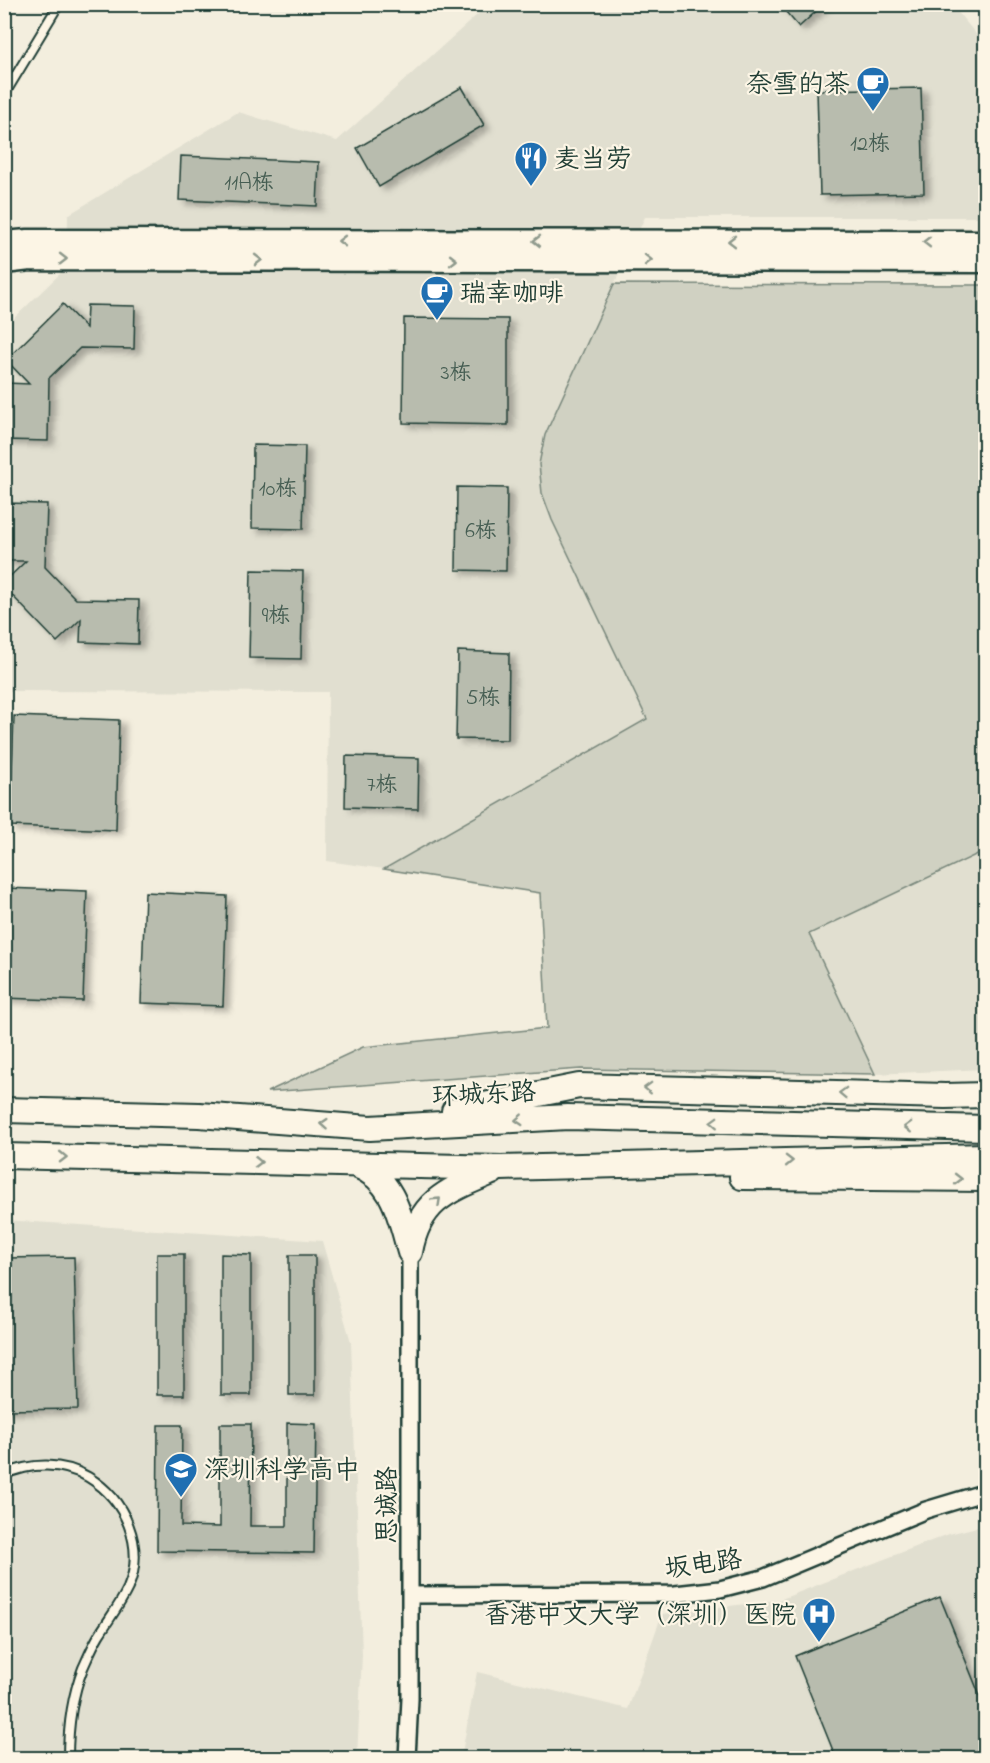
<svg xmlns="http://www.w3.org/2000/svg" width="990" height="1763" font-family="'Indie Flower','LXGW WenKai TC',sans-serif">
  <defs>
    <filter id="shadow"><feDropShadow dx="6" dy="4" stdDeviation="3" flood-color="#0004"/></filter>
  </defs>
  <rect width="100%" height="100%" fill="#f3eede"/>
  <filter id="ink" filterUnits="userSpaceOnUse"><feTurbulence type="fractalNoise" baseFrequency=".0167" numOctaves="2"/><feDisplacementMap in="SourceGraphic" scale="12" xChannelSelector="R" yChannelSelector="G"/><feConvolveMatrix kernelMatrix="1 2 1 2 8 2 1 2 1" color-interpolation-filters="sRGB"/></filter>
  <g filter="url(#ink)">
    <path fill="#e1dfd0" d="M488,5H952L985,45V217H645L545,435L539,464L542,493L552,520L648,719L384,869L327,861L328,692L5,691V327L67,267L68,215L238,112L337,141Z
      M985,839V1069L875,1074L808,934L983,851Z
      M4,1220L322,1241L351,1342L362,1655L357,1758H5Z
      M985,1525V1758H461L477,1672L628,1709L662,1614L779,1600L949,1534Z"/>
    <path fill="#d0d1c2" stroke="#78877b" stroke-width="1.5" d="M614,284L985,285L986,839L984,851L809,934L875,1074L581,1069L267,1092L363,1047L547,1028L540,893L384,869L647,719L552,520L542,493L539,464L545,435Z"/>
    <path fill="#b8bcae" stroke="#1f3d34" stroke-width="1.5" filter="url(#shadow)" d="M779,4H824L799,27Z
      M462,87L484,125L379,187L357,148Z
      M921,88L924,193L820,195L817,90Z
      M181,156L319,162L317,206L179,200Z
      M63,304L86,328L87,305L135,306L134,349L80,348L49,378L48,441L5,440L6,383L29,384L6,360Z
      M404,318L508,319V425L403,423Z
      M253,445L305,446L303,529L252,528Z
      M457,487L507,488L506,571L456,570Z
      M4,503L47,504L45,567L76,599L139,600L138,644L80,642L81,619L57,642L4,587V582L26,561H4Z
      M251,570L303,571L301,659L249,658Z
      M458,651L509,653L508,740L456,739Z
      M14,716L119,720L116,830L10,826Z
      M346,756L419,758L418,809L345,807Z
      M5,888L87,891L83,1001L4,998Z
      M145,892L227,896L223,1006L141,1003Z
      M157,1254H184V1395H157Z
      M221,1254L251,1255V1395H221Z
      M289,1255H315V1395H289Z
      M74,1257L78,1409L4,1410V1258Z
      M287,1423L316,1424L314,1553L157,1551L158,1425H182L181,1526L220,1527V1424H251L250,1526H287Z
      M940,1597L986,1711V1751L966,1758H836L795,1656Z"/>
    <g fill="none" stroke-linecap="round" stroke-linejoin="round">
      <defs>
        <path id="lane" d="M4,95L59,4
          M4,1475C31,1462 63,1462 88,1477C125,1499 146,1547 128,1588C120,1605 109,1619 99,1635C93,1645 88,1657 83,1668C72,1696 68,1728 68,1758"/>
        <path id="street" d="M410,1595L675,1594L720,1589L763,1578L926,1510L986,1492
          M407,1758L410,1699V1252"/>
        <path id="secondary" d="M4,243L28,241L986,242
          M4,262L30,259L986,261"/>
        <path id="primary" d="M4,1110L199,1115L370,1128L568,1117L986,1128
          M454,1111L579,1086L945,1096L986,1095
          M4,1156L501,1168L986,1156
          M356,1165C394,1179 400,1217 410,1252
          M742,1177L986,1179
          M410,1252C419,1200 449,1190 492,1172"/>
      </defs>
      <use href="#lane" stroke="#1f3d34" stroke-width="12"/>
      <use href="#street" stroke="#1f3d34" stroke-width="20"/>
      <use href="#secondary" stroke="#1f3d34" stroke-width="27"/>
      <use href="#primary" stroke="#1f3d34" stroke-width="28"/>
      <use href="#lane" stroke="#fcf5e5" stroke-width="8"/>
      <use href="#street" stroke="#fcf5e5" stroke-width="15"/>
      <use href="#secondary" stroke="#fcf5e5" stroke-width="22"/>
      <use href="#primary" stroke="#fcf5e5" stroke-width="24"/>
    </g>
    <defs><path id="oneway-chevron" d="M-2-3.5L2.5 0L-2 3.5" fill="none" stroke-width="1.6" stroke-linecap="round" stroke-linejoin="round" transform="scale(1.5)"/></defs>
    <g stroke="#8e998c">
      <use href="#oneway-chevron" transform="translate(342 241) rotate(-180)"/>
      <use href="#oneway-chevron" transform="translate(537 241) rotate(-180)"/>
      <use href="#oneway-chevron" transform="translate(732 241) rotate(-180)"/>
      <use href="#oneway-chevron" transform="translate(927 242) rotate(-180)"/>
      <use href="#oneway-chevron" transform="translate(63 259)"/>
      <use href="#oneway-chevron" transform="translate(258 260)"/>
      <use href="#oneway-chevron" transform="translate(453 260)"/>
      <use href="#oneway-chevron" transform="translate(648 260)"/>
      <use href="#oneway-chevron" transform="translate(648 1088) rotate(-178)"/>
      <use href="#oneway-chevron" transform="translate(843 1093) rotate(-178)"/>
      <use href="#oneway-chevron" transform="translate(519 1120) rotate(177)"/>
      <use href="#oneway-chevron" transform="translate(714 1122) rotate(-178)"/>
      <use href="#oneway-chevron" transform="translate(324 1124) rotate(-176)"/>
      <use href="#oneway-chevron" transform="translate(908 1127) rotate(-178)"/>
      <use href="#oneway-chevron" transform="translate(63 1157) rotate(1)"/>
      <use href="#oneway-chevron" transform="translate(789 1161) rotate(-1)"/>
      <use href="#oneway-chevron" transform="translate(258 1162) rotate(1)"/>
      <use href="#oneway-chevron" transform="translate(958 1179)"/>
      <use href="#oneway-chevron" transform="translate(437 1201) rotate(-43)"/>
    </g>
  </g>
  <defs>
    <symbol id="cafe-pin" viewBox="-11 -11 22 30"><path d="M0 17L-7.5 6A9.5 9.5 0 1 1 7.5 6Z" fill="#1f6fb2" stroke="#fcf5e5"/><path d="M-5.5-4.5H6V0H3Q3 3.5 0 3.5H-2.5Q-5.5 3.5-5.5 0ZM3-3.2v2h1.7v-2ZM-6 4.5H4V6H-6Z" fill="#fff"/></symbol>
    <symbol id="restaurant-pin" viewBox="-11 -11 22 30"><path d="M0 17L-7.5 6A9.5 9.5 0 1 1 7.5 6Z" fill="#1f6fb2" stroke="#fcf5e5"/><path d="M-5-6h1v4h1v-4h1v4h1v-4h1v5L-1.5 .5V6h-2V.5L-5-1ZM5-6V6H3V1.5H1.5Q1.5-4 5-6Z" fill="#fff"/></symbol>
    <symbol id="school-pin" viewBox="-11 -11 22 30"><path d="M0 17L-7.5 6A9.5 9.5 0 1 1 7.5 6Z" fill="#1f6fb2" stroke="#fcf5e5"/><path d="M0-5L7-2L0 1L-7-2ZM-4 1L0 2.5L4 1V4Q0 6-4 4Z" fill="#fff"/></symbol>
    <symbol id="hospital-pin" viewBox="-11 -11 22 30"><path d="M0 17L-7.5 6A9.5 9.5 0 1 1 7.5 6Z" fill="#1f6fb2" stroke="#fcf5e5"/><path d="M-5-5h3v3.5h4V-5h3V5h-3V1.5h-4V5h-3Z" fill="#fff"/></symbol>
  </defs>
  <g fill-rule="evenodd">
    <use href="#cafe-pin" x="854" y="64" width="38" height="52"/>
    <use href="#restaurant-pin" x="512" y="139" width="38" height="52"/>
    <use href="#cafe-pin" x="418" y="273" width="38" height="52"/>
    <use href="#school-pin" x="162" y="1450" width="38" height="52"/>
    <use href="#hospital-pin" x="800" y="1595" width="38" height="52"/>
  </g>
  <g text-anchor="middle" stroke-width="4.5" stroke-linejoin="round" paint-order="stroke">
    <g font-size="22" fill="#455d52">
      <text x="870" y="150">12栋</text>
      <text x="249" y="189">11A栋</text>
      <text x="456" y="379">3栋</text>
      <text x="278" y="495">10栋</text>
      <text x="481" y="537">6栋</text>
      <text x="276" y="622">9栋</text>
      <text x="483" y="704">5栋</text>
      <text x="382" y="791">7栋</text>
    </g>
    <g font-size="26" fill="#1f3d34" stroke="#fcf5e5" text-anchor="start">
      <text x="850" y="92" text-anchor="end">奈雪的茶</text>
      <text x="554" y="167">麦当劳</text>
      <text x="460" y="301">瑞幸咖啡</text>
      <text x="204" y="1478">深圳科学高中</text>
      <text x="796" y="1623" text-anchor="end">香港中文大学（深圳）医院</text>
    </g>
    <g font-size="26" fill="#1f3d34" stroke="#fcf5e5">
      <text transform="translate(484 1093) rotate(-3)" y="9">环城东路</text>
      <text transform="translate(386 1505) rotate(-90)" y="9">思诚路</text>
      <text transform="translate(703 1563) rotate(-8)" y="9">坂电路</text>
    </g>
  </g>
  <rect width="990" height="1763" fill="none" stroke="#fcf5e5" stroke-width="24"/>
  <rect x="12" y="12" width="966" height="1739" fill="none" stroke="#1f3d34" stroke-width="2" filter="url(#ink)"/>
</svg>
